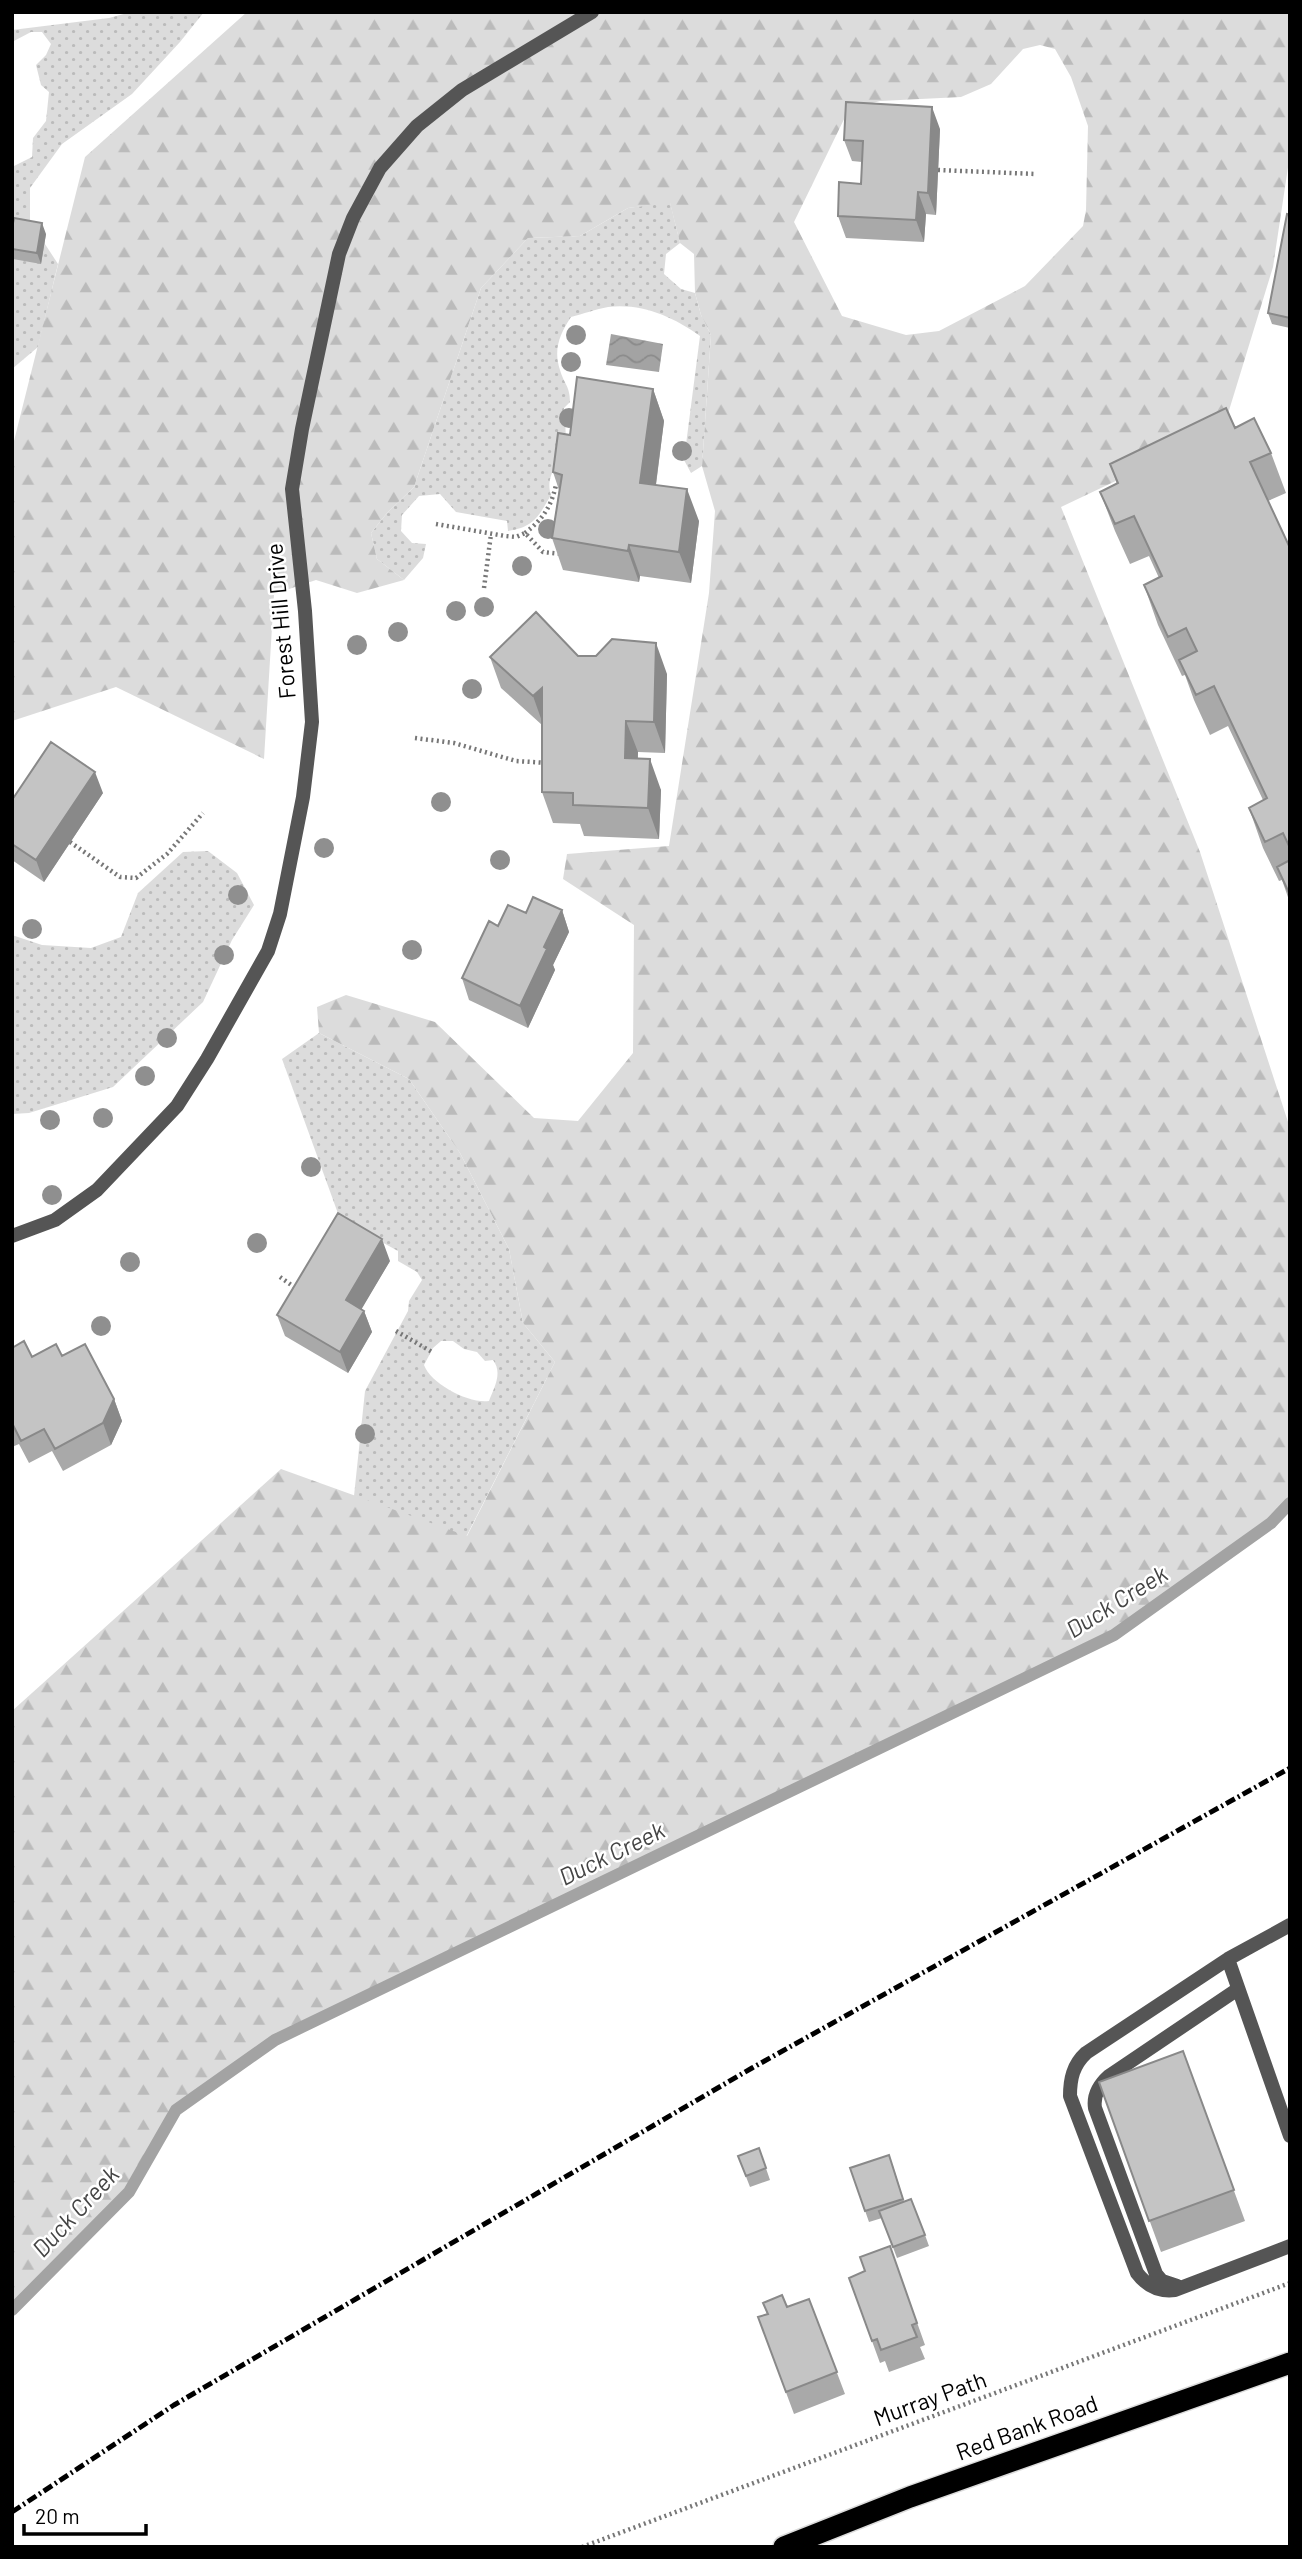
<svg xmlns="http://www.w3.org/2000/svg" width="1302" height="2559" font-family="Barlow,sans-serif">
  <defs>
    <pattern id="grass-dots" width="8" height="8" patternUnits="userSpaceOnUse" patternTransform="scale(1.75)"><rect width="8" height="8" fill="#dcdcdc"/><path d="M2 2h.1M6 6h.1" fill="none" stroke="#bbb" stroke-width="1.8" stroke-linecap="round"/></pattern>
    <pattern id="forest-firs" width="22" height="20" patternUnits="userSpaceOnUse" patternTransform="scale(1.75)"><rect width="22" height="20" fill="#dcdcdc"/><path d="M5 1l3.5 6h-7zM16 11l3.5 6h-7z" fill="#bbb"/></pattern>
    <pattern id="water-waves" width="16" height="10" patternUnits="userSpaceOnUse" patternTransform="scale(1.75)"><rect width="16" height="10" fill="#a3a3a3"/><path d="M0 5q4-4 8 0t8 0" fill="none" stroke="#8b8b8b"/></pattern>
  </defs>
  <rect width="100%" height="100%" fill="#fff"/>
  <path fill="url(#grass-dots)" fill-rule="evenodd" d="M131,12H204L180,42L132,94L62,144L30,188V221L58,264L38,347L12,369V167L32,157L33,138L46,121L49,92L41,85L36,65L46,55L51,44L42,32H31L12,42V30L109,18Z
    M670,202L680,243L666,254L664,274L681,289L695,293L701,315L711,335L702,466L691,473L684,460L700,336C673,317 643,303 608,307C596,309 583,314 571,317C560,334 553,349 560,370C564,384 570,386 570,402L564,408C564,419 567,432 565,442C562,461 544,475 551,495C538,517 534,527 508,531L507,521L456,512L440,494L419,496L402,515L401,531L412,543L426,544L423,558L404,580L377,559L371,533L387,513L414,487L481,288L528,238L580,236L628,208Z
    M208,851L237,873L254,905L232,940L203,1002L113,1087L29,1113L12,1114V935L42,945L91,948L121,937L138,893L183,852Z
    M319,1033L409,1079L460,1153L509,1249L523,1323L555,1362L466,1537L354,1496L365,1391L408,1311L409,1301L422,1280L417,1272L398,1261V1251L340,1219L282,1059ZM441,1341H453L464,1349L477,1352L485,1361L493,1360C503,1373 494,1388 489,1401C469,1404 431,1384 424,1365L433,1348Z"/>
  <path fill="url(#forest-firs)" fill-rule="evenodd" d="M247,12H1290V154L1273,267L1223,430L1061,507L1200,852L1290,1128V1503L1271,1523L1114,1635L275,2040L176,2110L129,2192L12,2310V1711L281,1469L467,1536L555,1362L523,1323L509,1249L460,1153L409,1079L319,1033L317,1007L346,995L435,1022L534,1118L578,1121L633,1053L634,925L563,879L567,854L669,846L709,593L715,511L702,466L711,335L701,315L695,293L694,254L680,243L670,203L628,208L580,236L528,238L481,288L414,487L387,513L371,533L377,559L404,580L357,593L316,580L274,594L264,759L116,687L12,721V449L85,157ZM1040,45L1055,49L1071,77L1088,126L1086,210L1083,226L1025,286L939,331L906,335L842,316L794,222L849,109L880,101L961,97L991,84L1023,49Z"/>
  <path fill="url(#water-waves)" d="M611,334L663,344L659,372L606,365Z"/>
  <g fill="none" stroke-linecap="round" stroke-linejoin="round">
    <path stroke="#a3a3a3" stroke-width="12" d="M12,2310L129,2192L176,2110L275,2040L1114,1635L1271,1523L1290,1503"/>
    <defs>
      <path id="highway" d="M784,2547L910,2497L1290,2363"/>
    </defs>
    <use href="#highway" stroke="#dbdbdb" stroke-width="24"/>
    <path stroke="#777" stroke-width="4.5" stroke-dasharray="2 3.5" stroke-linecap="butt" d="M938,170L1036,174
      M436,524L505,536L516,537L525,533L543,552L562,554
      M525,533C543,519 551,507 556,485H561
      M484,588L491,534
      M415,738L454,743L516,761L548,763
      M70,842L120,877L136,878L167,854L203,813
      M280,1277L297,1289
      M396,1331L432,1352
      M582,2547L1290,2283"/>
    <path stroke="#555" stroke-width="14" d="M1290,1925L1228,1959L1086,2053C1073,2065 1070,2079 1070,2096L1137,2273C1146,2285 1159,2292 1175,2290L1290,2246
      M1228,1959L1290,2136
      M1177,2286L1162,2281L1156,2274L1095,2108C1093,2095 1099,2085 1109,2076L1238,1989"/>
    <path stroke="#555" stroke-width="14" d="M12,1236L55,1220L97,1190L177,1106L207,1059L268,951L280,914L303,797L312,722L305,611L292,489L302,429L339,254L353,218L380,168L417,126L462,90L592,12"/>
    <use href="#highway" stroke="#000" stroke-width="21"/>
    <path stroke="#000" stroke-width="5" stroke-dasharray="10 3.5 2 3.5" stroke-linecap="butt" d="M12,2512L174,2405L752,2068L1290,1768"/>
  </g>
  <g fill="#8f8f8f">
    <circle cx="576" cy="335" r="10"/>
    <circle cx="571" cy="362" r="10"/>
    <circle cx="569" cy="418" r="10"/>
    <circle cx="682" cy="451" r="10"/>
    <circle cx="548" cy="529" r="10"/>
    <circle cx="522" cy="566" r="10"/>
    <circle cx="484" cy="607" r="10"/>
    <circle cx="456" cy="611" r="10"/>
    <circle cx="398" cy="632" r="10"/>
    <circle cx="357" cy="645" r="10"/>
    <circle cx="472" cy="689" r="10"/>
    <circle cx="441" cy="802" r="10"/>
    <circle cx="324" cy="848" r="10"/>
    <circle cx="500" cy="860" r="10"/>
    <circle cx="238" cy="895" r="10"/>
    <circle cx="32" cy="929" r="10"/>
    <circle cx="412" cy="950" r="10"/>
    <circle cx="224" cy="955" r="10"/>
    <circle cx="167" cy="1038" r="10"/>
    <circle cx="145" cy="1076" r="10"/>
    <circle cx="103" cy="1118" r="10"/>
    <circle cx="50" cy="1120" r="10"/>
    <circle cx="311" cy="1167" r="10"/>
    <circle cx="52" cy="1195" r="10"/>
    <circle cx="257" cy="1243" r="10"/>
    <circle cx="130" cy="1262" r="10"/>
    <circle cx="101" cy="1326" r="10"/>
    <circle cx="365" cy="1434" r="10"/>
  </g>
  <path fill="#a9a9a9" d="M940,129L936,215L926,214L924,242L846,238L838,216L861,184L862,162L852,161L844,140Z
    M1290,215V328L1272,324L1268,313Z
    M12,228L46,234L41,264L13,259Z
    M653,389L664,421L656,485L699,521L691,583L640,576L639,582L563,570L552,538L559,490L553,472L570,435Z
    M1235,428L1271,453L1286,493L1268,501L1290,548V903L1282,880L1279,881L1263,848L1249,808L1263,800L1228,726L1210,735L1194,700L1185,675L1182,676L1158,625L1144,585L1159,578L1149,556L1130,564L1115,531L1100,492L1117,484L1110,464Z
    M578,656L667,674L665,753L638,752V758L661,790L659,839L584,836L580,824L553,823L542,792V725L501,688L490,657Z
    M103,793L44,882L12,860V796L14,797Z
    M562,910L569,932L553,965L555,970L528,1028L469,1000L462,978L498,926L526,913Z
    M390,1261L361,1309L364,1311L372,1332L348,1373L285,1336L277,1315Z
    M12,1348L32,1357L62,1356L114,1399L122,1421L111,1445L63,1471L52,1451L29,1463L19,1444L12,1447Z
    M1183,2051L1245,2221L1161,2252L1099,2082Z
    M759,2148L770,2180L750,2187L738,2156Z
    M893,2166L904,2201L925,2235L929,2246L897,2258L882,2218L869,2222L850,2168Z
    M890,2246L925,2345L920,2347L925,2359L889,2372L885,2361L880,2363L849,2278L865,2271Z
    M809,2299L845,2394L794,2414L758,2317L767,2314L763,2303L787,2307Z"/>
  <path fill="#898989" d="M932,107L940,129L936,215L928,193Z
    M918,192L926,214L924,242L916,220Z
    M42,223L46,234L41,264L37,253Z
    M653,389L664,421L652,514L640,483Z
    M687,489L699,521L691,583L679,552Z
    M629,545L640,576L639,582L628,551Z
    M656,643L667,674L665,753L654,722Z
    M542,688L544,727L533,696Z
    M626,721L638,752L636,789L625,758Z
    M650,759L661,790L659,839L648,808Z
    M95,772L103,793L44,882L36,860Z
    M562,910L569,932L553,965L555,970L528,1028L520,1006L544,947Z
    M382,1239L390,1261L354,1322L346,1300Z
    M364,1311L372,1332L348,1373L340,1352Z
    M114,1399L122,1421L111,1445L103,1423Z"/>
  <path fill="#c4c4c4" stroke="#898989" stroke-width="2" d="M846,102L932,107L928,193L918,192L916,220L838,216L839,182L861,184L863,141L844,140Z
    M1287,214L1290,215V318L1268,313Z
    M14,218L42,223L37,253L12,249V228Z
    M577,377L653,389L640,483L687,489L679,552L629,545L628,551L552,538L562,475L553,472L558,433L570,435Z
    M1226,408L1235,428L1254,418L1271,453L1250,462L1290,548V848L1283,833L1265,842L1249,808L1267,798L1214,686L1196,695L1179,660L1197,651L1186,628L1168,637L1144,585L1162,576L1134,516L1115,524L1100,492L1118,483L1110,464Z
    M536,612L578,656H596L612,639L656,643L654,722L626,721L625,758L650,759L648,808L573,805V793L542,792V688L533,696L490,657Z
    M51,742L95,772L36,860L12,844V796L14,797Z
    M1290,860V895L1277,867Z
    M533,897L562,910L544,947L547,949L520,1006L462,978L489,921L498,926L508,905L526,913Z
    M338,1213L382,1239L346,1300L364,1311L340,1352L277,1315Z
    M24,1341L32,1357L56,1344L62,1356L85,1344L114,1399L103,1423L55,1449L44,1429L21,1441L12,1423V1348Z
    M1183,2051L1234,2190L1149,2221L1099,2082Z
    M759,2148L766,2168L746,2176L738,2156Z
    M889,2155L903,2199L865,2211L850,2168Z
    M911,2199L925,2235L893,2247L879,2211Z
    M890,2246L917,2323L912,2325L917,2337L881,2350L877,2339L872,2341L849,2278L865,2271L860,2257Z
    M782,2295L787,2307L809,2299L837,2372L786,2392L758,2317L768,2314L763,2303Z"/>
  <g text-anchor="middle" stroke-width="5" stroke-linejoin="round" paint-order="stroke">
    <g font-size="23" fill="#000" stroke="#fff">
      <text transform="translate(281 621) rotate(-95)" y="8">Forest Hill Drive</text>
      <text transform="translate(930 2399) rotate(-20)" y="8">Murray Path</text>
      <text transform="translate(1027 2428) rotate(-20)" y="8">Red Bank Road</text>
    </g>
    <g font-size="24" font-style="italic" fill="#444" stroke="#fff">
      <text transform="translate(1117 1602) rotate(-32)" y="8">Duck Creek</text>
      <text transform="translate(612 1854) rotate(-26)" y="8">Duck Creek</text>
      <text transform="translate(76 2212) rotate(-47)" y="8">Duck Creek</text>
    </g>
  </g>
  <rect width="1302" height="2559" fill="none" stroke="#000000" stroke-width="28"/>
  <path d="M24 2524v10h122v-10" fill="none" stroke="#000000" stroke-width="3.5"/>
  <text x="35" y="2524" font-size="21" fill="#000000" stroke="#ffffff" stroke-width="5" paint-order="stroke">20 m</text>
</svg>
